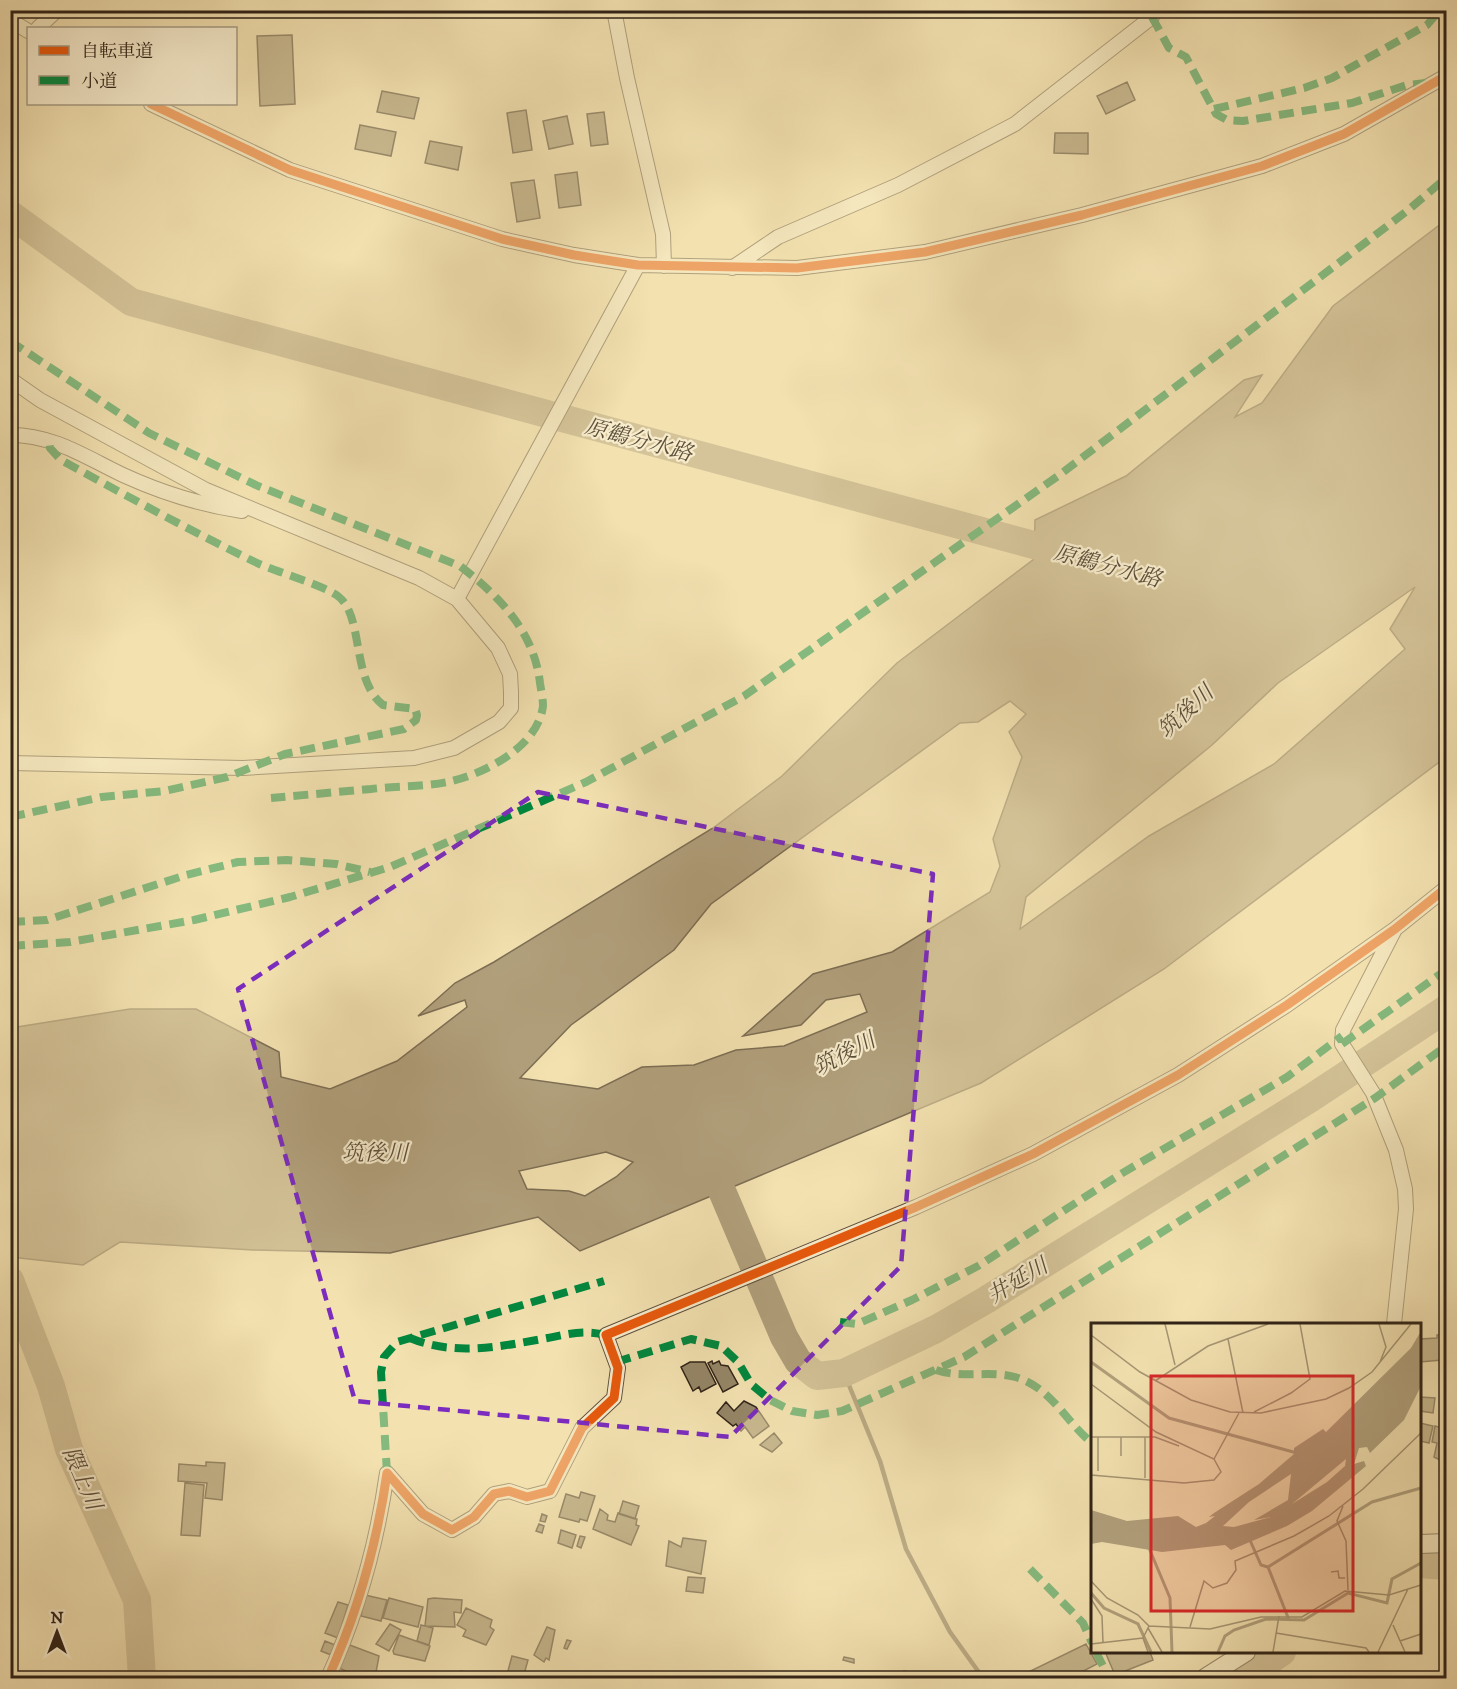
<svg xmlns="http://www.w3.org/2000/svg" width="1457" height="1689" font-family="'IM FELL DW Pica','Noto Serif JP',serif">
  <rect width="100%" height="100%" fill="#f3e1b0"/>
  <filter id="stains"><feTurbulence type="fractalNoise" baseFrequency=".00333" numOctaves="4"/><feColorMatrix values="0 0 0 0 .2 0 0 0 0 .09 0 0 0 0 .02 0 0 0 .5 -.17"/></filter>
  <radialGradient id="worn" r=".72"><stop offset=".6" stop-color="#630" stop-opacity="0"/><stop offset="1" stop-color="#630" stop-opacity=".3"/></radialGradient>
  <path fill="#b1a07c" stroke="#7d6e54" stroke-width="1.5" fill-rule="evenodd" d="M1446,220V757L1164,969L981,1083L580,1251L538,1217L390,1253L253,1250L120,1242L83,1265L11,1257V1028L130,1009H196L279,1052L281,1077L330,1089L397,1061L467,1007L465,1000L418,1016L455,983L494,962L713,828L782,776L897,663L1034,559L1035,520L1126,476L1244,380L1262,375L1235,417L1262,403L1333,306ZM1415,587L1390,629L1405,649L1274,764L1149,836L1020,929L1026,897L1212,745L1278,683ZM1010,701L1026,714L1009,732L1022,757L993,839L1000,866L990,892L892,952L813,974L743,1036L801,1025L826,1000L860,994L867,1012L784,1046L736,1050L694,1065L642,1067L598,1089L520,1078L571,1025L674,950L711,904L960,723L978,722ZM606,1152L633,1162L616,1177L585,1196L569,1191L527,1189L519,1171Z"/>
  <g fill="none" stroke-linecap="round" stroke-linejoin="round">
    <path stroke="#7d6e54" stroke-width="4.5" d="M844,1373L880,1461L906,1549L950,1632L983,1678"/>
    <path stroke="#b1a07c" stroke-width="28" d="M10,214L131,302L1071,555
      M708,1158L784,1337L798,1361L817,1376L844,1373L936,1329L986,1300L1311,1098L1446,1009
      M10,1280L51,1386L69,1449L137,1600L142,1678
      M1420,1564L1446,1566
      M1244,1678L1282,1652"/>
  </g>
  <path fill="#958667" stroke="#302317" stroke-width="1.5" d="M292,35L295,104L260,106L257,36Z
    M1127,82L1135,100L1106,114L1097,96Z
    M382,91L419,98L414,119L377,112Z
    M526,110L532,150L513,153L507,113Z
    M604,112L608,144L591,146L587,114Z
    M567,116L573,144L549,149L543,121Z
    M360,125L396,132L391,156L355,149Z
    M1055,133H1088V154L1054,153Z
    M430,141L462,147L458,170L425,163Z
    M577,172L581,205L559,208L555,175Z
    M534,180L540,218L517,222L511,183Z
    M1437,1335H1446V1353H1441L1442,1360L1420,1362V1339L1437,1338Z
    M712,1361L713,1364L719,1361L721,1365L728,1366L738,1384L723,1392L708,1363Z
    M690,1362H705L716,1384L701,1392L699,1387L693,1391L681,1367Z
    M1420,1397L1435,1398L1433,1413L1420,1411Z
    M744,1401L756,1407L769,1426L753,1438L745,1427L741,1431L736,1424L733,1426L717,1413L726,1402L734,1411Z
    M1420,1423L1433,1426L1429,1443L1420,1441Z
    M1435,1426L1446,1429V1463L1434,1457L1437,1443L1432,1442Z
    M774,1433L782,1443L772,1452L760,1445Z
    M206,1462L225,1463L222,1500L205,1498L207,1483L178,1481L179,1464L206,1466Z
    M185,1483L204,1485L200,1536L181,1535Z
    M581,1492L595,1496L587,1521L580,1519L579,1522L559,1517L566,1494L579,1498Z
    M623,1501L639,1506L635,1519L619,1514Z
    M600,1509L608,1515L607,1520L615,1522L618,1513L637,1519L636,1525L639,1526L631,1545L593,1529Z
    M542,1514L547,1516L545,1522L540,1521Z
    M539,1524L544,1526L542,1533L536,1531Z
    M561,1530L576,1535L572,1548L558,1543Z
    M580,1536L585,1537L581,1548L577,1546Z
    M683,1538L706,1541L701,1574L666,1566L669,1541L681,1547Z
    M688,1577L705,1578L703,1593L686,1591Z
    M365,1595L387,1600L381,1621L361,1616Z
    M389,1598L423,1607L418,1627L383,1618Z
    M434,1598L462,1600L461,1613L454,1612L455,1627L425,1626L428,1599Z
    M338,1602L348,1605L338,1638L325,1633Z
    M466,1608L492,1620L490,1627L494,1630L486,1645L463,1636L466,1630L457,1625Z
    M390,1624L401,1630L389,1651L376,1644Z
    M421,1625L433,1628L429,1645L417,1641Z
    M547,1627L555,1630L549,1660L546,1658L544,1662L534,1655Z
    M399,1635L430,1646L425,1661L394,1654L393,1651Z
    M567,1640L571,1641L567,1649L564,1648Z
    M325,1641L335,1645L331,1655L321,1651Z
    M347,1644L379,1656L375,1678L362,1674L360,1677L339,1668Z
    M1086,1644L1097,1664L1070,1678H1016Z
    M1111,1652H1150L1153,1660L1115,1675L1106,1654Z
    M512,1656L528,1660L523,1678H506Z
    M844,1657L854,1659V1663L843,1660Z
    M461,1671L478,1678H453L455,1673L459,1675Z
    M904,1671L913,1673L912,1678L903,1676Z
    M420,1672L434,1678H417Z"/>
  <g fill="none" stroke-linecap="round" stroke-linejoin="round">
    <defs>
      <path id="minor" d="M614,10L627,78L663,234L664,266
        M10,20L28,31
        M38,28L57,10
        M151,104L290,170L502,239L574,255L638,265L797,268L925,252L1082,215L1262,166L1344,134L1446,76
        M732,268L778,237L898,185L1015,124L1152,17L1153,10
        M10,379L40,400L206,490L419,578L457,599L498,648L510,674L511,692V708L499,722L454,748L414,758L243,768L10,763
        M10,435C54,435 85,457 123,475C160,492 201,505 242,511
        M457,599L638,265
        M1394,931L1343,1030L1342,1044L1373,1093L1396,1150L1405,1189L1406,1209L1394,1324
        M328,1678C357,1614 377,1543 387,1473L423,1514L452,1530L474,1517L494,1494L509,1491L527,1497L550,1491L582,1428L614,1398L618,1368L606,1335L916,1207L1033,1154L1178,1075L1287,1005L1395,929L1446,888"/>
      <path id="secondary" d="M1420,1544L1446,1543
        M1205,1678L1246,1652"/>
    </defs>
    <use href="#minor" stroke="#61523d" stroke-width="16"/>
    <use href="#secondary" stroke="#302317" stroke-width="20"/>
    <use href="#minor" stroke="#f7eccc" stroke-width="14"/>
    <use href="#secondary" stroke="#f7eccc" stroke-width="18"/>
    <path stroke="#00873e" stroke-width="8" stroke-dasharray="15 8" stroke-linecap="butt" d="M1152,17L1169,48L1186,57L1216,114L1227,120L1243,121L1352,103L1407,85L1426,83
      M1214,109L1304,88L1332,78L1427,25L1440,10
      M10,341L149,433L258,486L460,566C499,596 534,631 540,683C541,690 543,699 543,706C538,747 484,774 448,782C423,787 396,786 371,789C337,792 304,795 271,798
      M10,817L102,797L165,791L227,777L285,754L404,729L416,720L417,715L415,709L383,705C351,680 364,617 339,597C324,585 276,572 255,562C189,530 125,495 61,460L50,448L49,439
      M10,922L47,920L186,875L238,862L287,860L336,864L370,872
      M10,946L70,942L194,920L290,897L390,867L586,782L744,696L1058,476L1407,211L1446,178
      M1342,1044L1446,970
      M840,1322L857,1324L912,1300L978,1266L1119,1175L1287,1077L1342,1036
      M410,1338C453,1356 498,1347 542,1339C565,1335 582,1329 606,1335
      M616,1362L691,1339L721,1346L738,1362L751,1384L770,1400L792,1411L817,1415L842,1411L964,1357L1375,1098L1446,1046
      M936,1370C962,1379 988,1370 1015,1377C1051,1387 1065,1421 1092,1443
      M387,1473L381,1372L384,1357L397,1342L604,1281
      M1030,1569L1083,1623L1092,1643
      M1096,1652L1109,1678"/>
    <defs>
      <path id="cycleway" d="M151,104L290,170L502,239L574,255L638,265L797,268L925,252L1082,215L1262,166L1344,134L1446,76
        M328,1678C357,1614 377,1543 387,1473L423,1514L452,1530L474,1517L494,1494L509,1491L527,1497L550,1491L582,1428L614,1398L618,1368L606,1335L916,1207L1033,1154L1178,1075L1287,1005L1395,929L1446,888"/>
    </defs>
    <use href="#cycleway" stroke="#f7eccc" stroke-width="13"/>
    <use href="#cycleway" stroke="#e8590c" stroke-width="9"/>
  </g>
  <path d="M0 0H1457V1689H0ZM538,792L933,874L901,1266L730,1437L355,1401L238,989Z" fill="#f3e1b0" fill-opacity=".55" fill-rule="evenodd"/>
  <path fill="none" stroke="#7b2cbf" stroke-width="4.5" stroke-dasharray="12 8" stroke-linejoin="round" d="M538,792L933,874L901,1266L730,1437L355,1401L238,989Z"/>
  <g text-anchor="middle" stroke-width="4.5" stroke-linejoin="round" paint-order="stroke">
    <g font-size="22" font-style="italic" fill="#5d4f3a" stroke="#f7eccc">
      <text transform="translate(639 439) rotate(15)" y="8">原鶴分水路</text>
      <text transform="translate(1108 565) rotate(15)" y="8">原鶴分水路</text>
      <text transform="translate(1185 711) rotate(-43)" y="8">筑後川</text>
      <text transform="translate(844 1053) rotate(-28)" y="8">筑後川</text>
      <text x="375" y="1160">筑後川</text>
      <text transform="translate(1017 1280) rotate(-31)" y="8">井延川</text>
      <text transform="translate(83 1478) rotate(67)" y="8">隈上川</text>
    </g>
  </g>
  <g transform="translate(1091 1323)">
    <rect width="330" height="330" fill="#f3e1b0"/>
    <path d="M330,8V63L313,97L279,130L276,124L268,125L263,141L273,138L275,143L221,188L196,203L140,227L134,222L71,229L11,219L0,221V187L36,198L87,193L105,204L115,200L124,193L118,194L123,190L168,161L203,131V125L232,106L235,109L320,25ZM255,136L254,143L236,159L201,181ZM200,151L197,177L163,197L180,194L143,204L132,203L158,179Z" fill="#b1a07c" fill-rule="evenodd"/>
    <path fill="none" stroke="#b1a07c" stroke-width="3" d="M0,39L78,95L206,130M158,215L170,242L177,244L281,179L330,165M58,225L79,275L81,329M177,244L198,297M0,270L13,285L47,301L60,329M127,329L134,313L143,307L175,296L213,297L257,270L296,280L301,256L330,240"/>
    <path fill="none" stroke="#a59573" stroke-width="1.5" d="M74,1L84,42M288,1L295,24L289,39M0,12L49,49L100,77L139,89L170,90L235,76L258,65L281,49L320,1M137,16L152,90M64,58L117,23L177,1M0,61L65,109L123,136L130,149L123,157L93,160L0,152M163,89L200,70L219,56L209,1M0,114H64L88,123M7,114V148M30,114V133M54,114V155M123,136L148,90M252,183L246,198L255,218L257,267M240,249L247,248L248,255H254M0,258L16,275L47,292L58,303M0,276L11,293L12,320M302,302L314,329M58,303L119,306L170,294H211L254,268L298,272L330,262M99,304L113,258L122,265L136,260L145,247L144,238L203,213L238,193L272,166L330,110M57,305L71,329M185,310L275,325L278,329M309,318L330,311M0,321L52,315M57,329L52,315L58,303M182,329L188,293M287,329L317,266"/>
    <path fill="#d62828" fill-opacity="0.15" stroke="#d62828" stroke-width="3" d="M60,53H262V288H60Z"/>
    <rect width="330" height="330" fill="none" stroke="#302317" stroke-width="3"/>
  </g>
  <rect width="1457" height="1689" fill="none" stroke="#f3e1b0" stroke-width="36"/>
  <rect x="12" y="12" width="1433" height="1665" fill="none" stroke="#302317" stroke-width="3"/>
  <rect x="18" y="18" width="1421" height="1653" fill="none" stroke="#302317" stroke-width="1.5"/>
  <rect x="27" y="27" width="210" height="78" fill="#f7eccc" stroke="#a79c84" stroke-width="1.5"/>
  <rect x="39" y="46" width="30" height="9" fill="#e8590c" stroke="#a79c84" stroke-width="1.5"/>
  <text x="81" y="57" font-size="18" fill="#302317">自転車道</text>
  <rect x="39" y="76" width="30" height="9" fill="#00873e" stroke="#a79c84" stroke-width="1.5"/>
  <text x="81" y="87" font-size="18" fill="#302317">小道</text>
  <g transform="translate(57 1632)" stroke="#f7eccc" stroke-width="4.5" paint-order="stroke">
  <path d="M0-4.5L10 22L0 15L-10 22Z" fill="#302317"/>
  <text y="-9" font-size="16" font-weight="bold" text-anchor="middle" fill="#302317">N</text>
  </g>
  <rect width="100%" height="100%" filter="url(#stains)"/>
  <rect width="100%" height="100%" fill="url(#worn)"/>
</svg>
